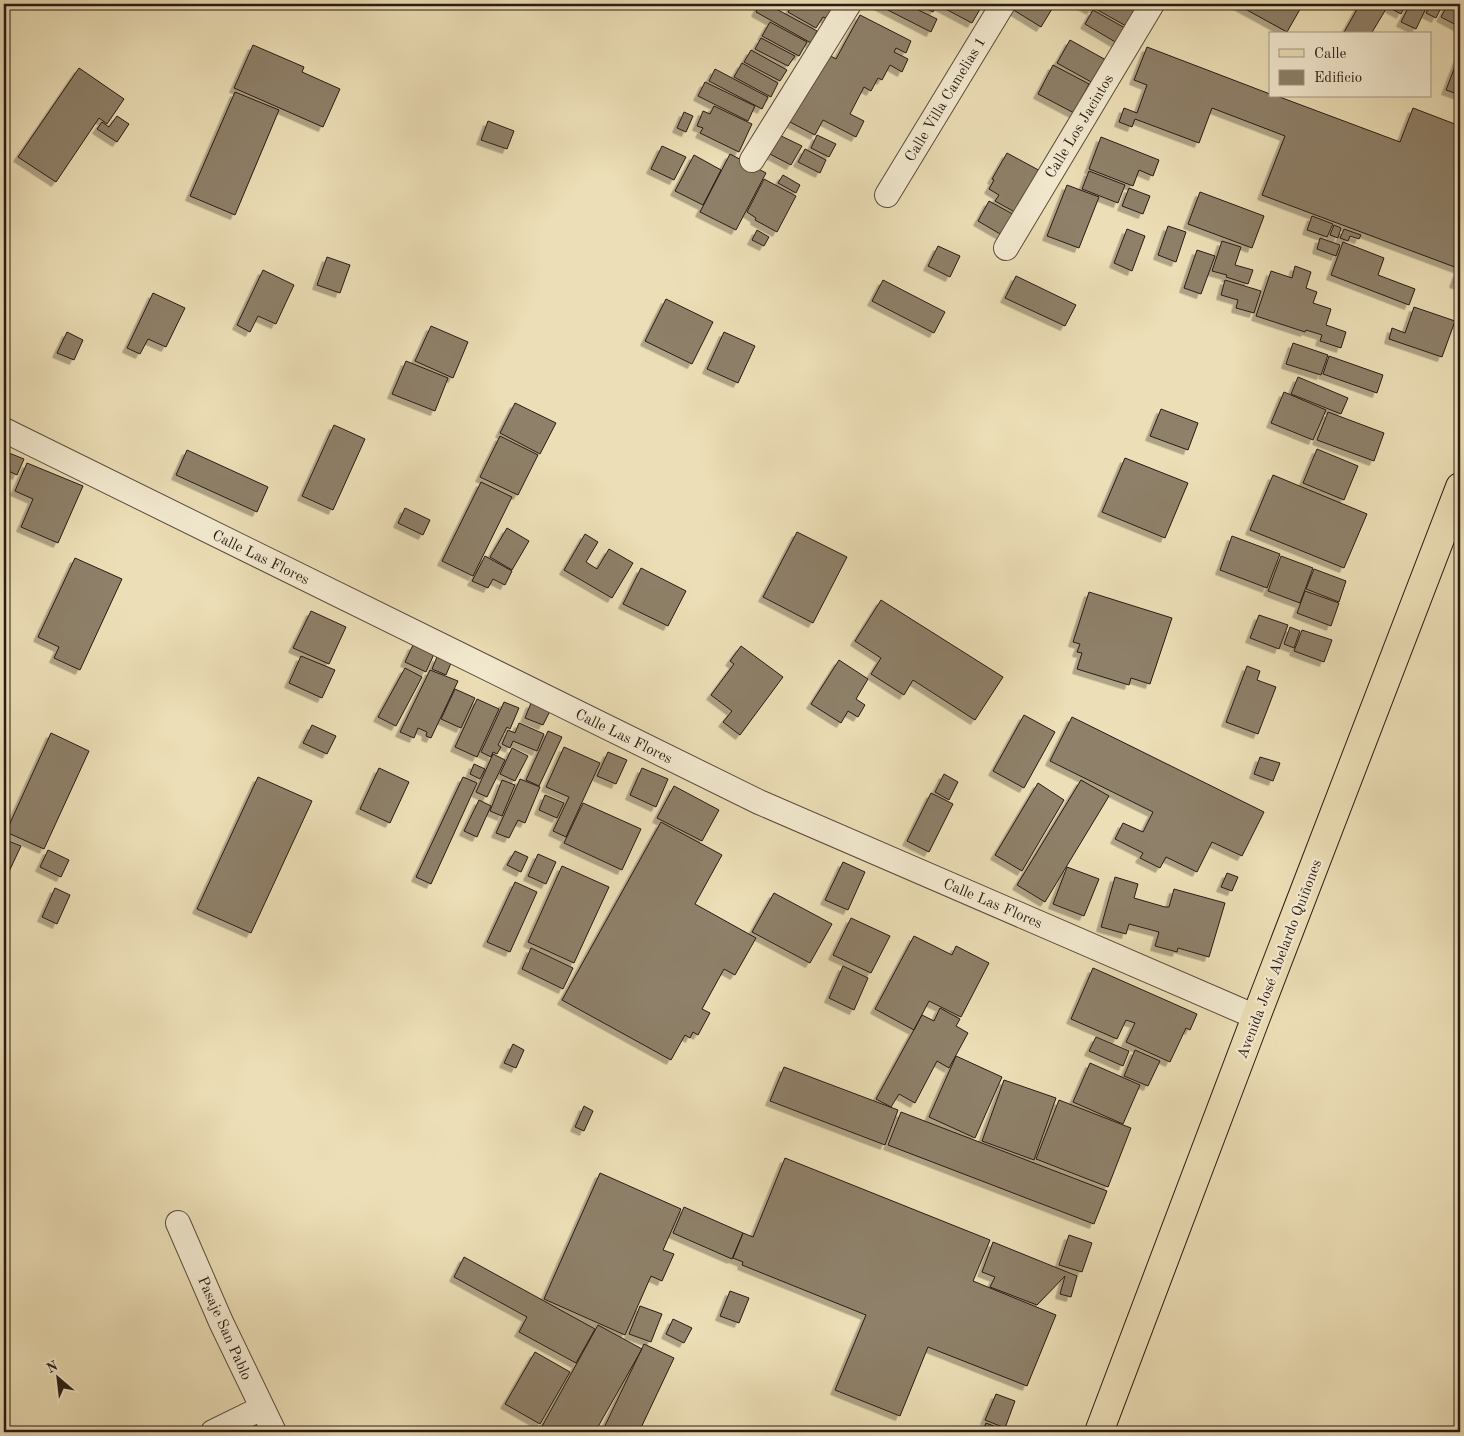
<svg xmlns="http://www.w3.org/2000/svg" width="1464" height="1436" font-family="'Old Standard TT',serif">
  <defs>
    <filter id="shadow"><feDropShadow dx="-4.5" dy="4.5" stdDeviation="0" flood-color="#0004"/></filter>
  </defs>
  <rect width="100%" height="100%" fill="#ecdeb6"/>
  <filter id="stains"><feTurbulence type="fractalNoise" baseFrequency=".004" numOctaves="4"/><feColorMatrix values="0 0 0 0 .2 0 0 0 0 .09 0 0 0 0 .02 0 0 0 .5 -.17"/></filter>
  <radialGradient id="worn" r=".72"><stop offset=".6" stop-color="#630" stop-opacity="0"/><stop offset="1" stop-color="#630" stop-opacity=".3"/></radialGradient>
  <path fill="#8e8069" stroke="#281b15" filter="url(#shadow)" d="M760,4H767L817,31L811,43L756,12Z
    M793,4H834L836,5L828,19L823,17L816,28L788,12Z
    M876,4H906L937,19L931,32Z
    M917,4H938L933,12Z
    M939,4H983L972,23L938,5Z
    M1015,4H1055L1041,27L1012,9Z
    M1080,4H1095L1091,10Z
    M1097,4H1131L1139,8L1128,27L1094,8Z
    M1236,4H1303L1287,32Z
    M1360,4H1389L1371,34H1343Z
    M1392,4H1406L1401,14L1390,8Z
    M1410,4H1428L1416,29L1401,22Z
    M1431,4H1443L1436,18L1426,13Z
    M1448,4H1460V27L1441,17Z
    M1093,10L1125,28L1117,43L1085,24Z
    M860,15L911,41L906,53L896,48L894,52L908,59L902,72L890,65L882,80L878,78L871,91L864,87L850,114L864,121L856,137L823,120L815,135L788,121L811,77L816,79L829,55L836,59Z
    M770,22L807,42L799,56L762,36Z
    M761,38L795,56L788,66L755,49Z
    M1070,40L1106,60L1093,83L1057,63Z
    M253,45L304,67L302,72L340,89L323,127L234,88Z
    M1147,47L1270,94V96H1277L1400,142L1413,108L1460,126V269L1262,195L1285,136L1212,108L1199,143L1135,119L1132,127L1119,122L1124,108L1137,113L1147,85L1134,80Z
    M751,50L787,70L780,81L744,62Z
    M1460,53V95L1446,90Z
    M742,63L778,83L771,97L734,77Z
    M1053,65L1089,84L1074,113L1038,94Z
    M79,68L124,99L107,124L99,118L56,182L18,157Z
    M715,69L768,97L762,109L709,81Z
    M705,82L755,106L748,121L698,96Z
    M235,92L279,110L235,215L190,196Z
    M714,106L752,124L739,152L700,133L703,128L697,126L703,111L710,114Z
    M684,112L693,116L686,132L677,128Z
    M117,116L129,124L117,142L97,129L102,122L109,127Z
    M488,121L514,131L507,149L481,140Z
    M777,134L802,146L791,165L768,153Z
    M817,135L836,144L829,157L811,148Z
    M1101,137L1159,160L1153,176L1139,170L1133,186L1089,169Z
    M662,146L686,157L674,180L651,169Z
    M805,149L826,160L820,173L798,162Z
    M1007,153L1044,173L1020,215L995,201L999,195L989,189L994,180L992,179Z
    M730,154L766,173L736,230L700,212Z
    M694,155L721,170L703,205L675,191Z
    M1089,171L1125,185L1118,203L1082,189Z
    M783,175L800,185L796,193L778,183Z
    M764,179L796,196L777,232L755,220L756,218L747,212Z
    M1067,185L1099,197L1079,248L1047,236Z
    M1129,188L1150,196L1143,214L1122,206Z
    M1200,192L1264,216L1252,248L1188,224Z
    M989,201L1018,217L1007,238L978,221Z
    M1312,216L1333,224L1327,237L1307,230Z
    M1334,225L1341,228L1338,238L1330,235Z
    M1168,226L1186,232L1176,262L1158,255Z
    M1127,229L1145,236L1132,271L1114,263Z
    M1344,229L1361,235L1359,239L1350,236L1348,241L1340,238Z
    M757,230L769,237L764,246L752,240Z
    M1320,238L1340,245L1336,256L1317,249Z
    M1222,241L1241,247L1235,265L1253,270L1248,284L1226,277L1227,275L1212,271Z
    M1343,242L1384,258L1378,275L1415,289L1409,305L1331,275Z
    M938,246L960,256L950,277L928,266Z
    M1197,250L1215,256L1201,294L1184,288Z
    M327,257L350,265L340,293L317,285Z
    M1295,266L1311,272L1306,288L1317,292L1313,303L1331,309L1326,325L1346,332L1341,348L1320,341L1322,335L1306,330L1305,332L1256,316L1271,271L1292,278Z
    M263,270L294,285L276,324L258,316L250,332L237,325Z
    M1458,272L1460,273V285L1454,283Z
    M1016,276L1076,305L1065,326L1005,298Z
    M883,280L945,312L934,333L872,301Z
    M1225,280L1261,291L1254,313L1236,308L1238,300L1221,295Z
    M153,293L185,308L166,347L148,339L140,354L127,348Z
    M666,299L713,322L692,364L645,341Z
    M1414,307L1455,321L1442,357L1389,339L1392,328L1405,333Z
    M431,326L468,342L453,378L415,361Z
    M67,332L83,340L74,360L57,353Z
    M724,332L755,346L738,383L707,369Z
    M1293,343L1328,355L1321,375L1286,364Z
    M1329,356L1383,375L1377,393L1323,374Z
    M406,361L448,378L435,411L392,394Z
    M1298,377L1348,398L1341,414L1291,394Z
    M1284,392L1326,410L1313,440L1271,423Z
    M515,403L556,423L540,454L500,433Z
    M1161,409L1198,423L1188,450L1150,436Z
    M1328,412L1384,433L1374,461L1317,440Z
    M334,425L365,439L333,510L302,496Z
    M500,436L538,455L518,495L480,477Z
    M1317,449L1358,466L1344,500L1303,483Z
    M187,450L268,487L257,512L176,475Z
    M4,451L24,459L17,475L4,469Z
    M1125,458L1188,483L1165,538L1102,512Z
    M27,463L83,486L58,543L21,527L33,499L15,491Z
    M1273,475L1367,514L1344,568L1250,530Z
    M481,482L512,497L473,576L442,561Z
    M405,508L430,520L423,535L398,523Z
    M507,528L529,541L512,570L490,557Z
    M797,532L847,557L813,623L763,597Z
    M585,534L598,542L586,562L597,569L609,549L633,563L612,598L564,570Z
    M1232,536L1280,554L1267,588L1220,570Z
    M485,556L512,571L505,585L493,579L488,588L472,581Z
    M1281,556L1313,568L1300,603L1268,591Z
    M75,558L122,579L80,670L54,658L59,647L38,637Z
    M641,568L686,591L668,626L623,604Z
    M1314,569L1346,581L1339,602L1306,589Z
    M1305,591L1339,603L1331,626L1297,613Z
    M1089,592L1172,618L1150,684L1131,678L1129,685L1077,669L1082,653L1077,652L1080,644L1073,642Z
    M881,600L1003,677L975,720L913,680L904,695L871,674L881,658L855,641Z
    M311,611L346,627L329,664L293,648Z
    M1259,615L1288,625L1279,649L1250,638Z
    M1290,627L1300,631L1294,648L1284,644Z
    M1302,630L1332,640L1324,662L1294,651Z
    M413,645L434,654L426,672L405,662Z
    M741,646L783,677L740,735L723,722L732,711L711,695L734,664L730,661Z
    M301,656L335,670L322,698L289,683Z
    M437,657L451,663L446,675L432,669Z
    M839,660L868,679L856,699L865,705L858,717L848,711L841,723L811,704Z
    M1247,666L1260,671L1257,680L1276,687L1258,734L1226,722Z
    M405,668L422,677L396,726L378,717Z
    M430,670L458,681L431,738L426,736L427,732L418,728L414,738L400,732Z
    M455,689L475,698L461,728L441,719Z
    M477,699L499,709L477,757L455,747Z
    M504,702L519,708L510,729L507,727L498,745L501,747L497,754L493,752L491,757L481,752Z
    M531,703L550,711L543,725L525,718Z
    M1024,715L1055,732L1024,788L993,771Z
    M1072,717L1264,812L1242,856L1212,842L1197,872L1166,857L1160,868L1140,858L1143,853L1115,839L1123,823L1143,832L1153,812L1050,761Z
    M519,723L544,734L537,751L513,741L510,748L502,744L508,730L515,733Z
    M312,725L336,736L327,754L303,743Z
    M548,731L562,737L539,786L526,780Z
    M51,733L89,751L44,849L6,832Z
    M564,747L600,763L566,837L553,831L569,797L546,787Z
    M512,748L528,756L515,781L500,774Z
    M608,752L627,760L616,784L597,776Z
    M493,754L505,760L487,797L476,792Z
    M1260,757L1280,763L1273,781L1254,774Z
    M474,764L485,769L480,779L470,774Z
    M379,768L409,782L390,823L360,809Z
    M642,768L668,779L656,807L630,795Z
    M944,774L958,782L949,800L935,792Z
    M258,777L312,801L251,933L197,909Z
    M463,777L477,783L431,884L416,877Z
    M520,779L540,787L525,823L518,820L509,838L496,833Z
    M502,780L515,785L502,816L490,811Z
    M1081,780L1109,796L1045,902L1017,885Z
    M1038,783L1064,800L1022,871L995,855Z
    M674,786L719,810L702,841L657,818Z
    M931,793L953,804L929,852L907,841Z
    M545,795L564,803L557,818L539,810Z
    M479,800L491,806L477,837L464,831Z
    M583,803L641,829L622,870L564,843Z
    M661,822L722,855L695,904L756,938L735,975L724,969L702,1009L710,1013L698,1035L693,1032L690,1038L685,1035L671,1060L562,1000Z
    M6,840L21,846L6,878L4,877V845Z
    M48,850L69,860L61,877L40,867Z
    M515,851L528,857L521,872L507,865Z
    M538,854L556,862L546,884L528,876Z
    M843,862L865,872L848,910L825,900Z
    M562,866L609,887L574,963L528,942Z
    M1067,867L1099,879L1084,916L1053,904Z
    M1227,873L1238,877L1232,891L1221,887Z
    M1115,877L1138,884L1134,898L1165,907H1169L1174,889L1225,903L1209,957L1178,948L1177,952L1155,946L1159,932L1129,924L1126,934L1101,927Z
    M515,882L537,892L510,952L487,942Z
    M55,888L70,895L57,924L42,917Z
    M774,893L832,924L810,963L752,932Z
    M851,918L890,936L871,973L833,955Z
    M914,936L952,955L956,946L989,963L961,1017L929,1001L914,1030L875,1009Z
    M531,948L573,968L563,989L522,969Z
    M843,966L868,978L854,1010L829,998Z
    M1093,968L1197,1014L1190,1030L1186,1028L1170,1062L1126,1042L1135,1023L1126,1020L1117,1039L1071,1019Z
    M940,1008L960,1019L956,1026L968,1033L949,1068L937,1061L915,1103L899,1094L891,1107L876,1099L922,1015L934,1021Z
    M1096,1037L1129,1051L1123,1066L1089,1051Z
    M513,1044L524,1050L516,1068L504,1063Z
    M1135,1050L1160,1061L1148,1086L1124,1076Z
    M956,1056L1002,1077L975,1138L929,1117Z
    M1090,1063L1140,1085L1123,1124L1073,1102Z
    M784,1067L898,1110L885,1145L770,1101Z
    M1004,1080L1056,1098L1034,1160L982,1141Z
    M1059,1100L1131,1128L1108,1187L1036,1159Z
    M584,1106L593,1111L584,1131L575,1127Z
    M901,1112L1107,1191L1094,1224L888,1145Z
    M785,1158L990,1240L973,1281L1056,1315L1027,1386L928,1347L900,1416L835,1390L866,1315L742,1265L743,1262L733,1258L743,1233L753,1237Z
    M600,1173L681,1209L663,1250L674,1254L662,1281L651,1276L625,1335L544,1299Z
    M684,1207L743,1233L732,1259L673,1233Z
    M1069,1235L1092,1243L1082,1272L1059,1265Z
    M993,1242L1077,1276L1071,1297L1060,1294L1065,1276L1037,1305L990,1287L995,1277L982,1272Z
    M464,1257L595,1329L576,1363L519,1332L527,1317L454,1277Z
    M730,1291L749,1298L739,1323L720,1316Z
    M640,1306L662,1314L651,1342L629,1334Z
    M673,1319L692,1328L684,1343L666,1334Z
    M598,1325L642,1349L595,1432H543L540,1430Z
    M644,1344L674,1358L639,1432H602Z
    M535,1352L570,1372L540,1424L505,1404Z
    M996,1394L1015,1401L1005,1428L985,1420Z
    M986,1423L1004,1430L1003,1432H982Z"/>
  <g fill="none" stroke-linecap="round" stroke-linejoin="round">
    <defs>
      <path id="minor" d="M752,160L849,4
        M887,195L1003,4
        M1006,248L1152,4
        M4,430L759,802L1256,1017
        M178,1223L221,1322L274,1432
        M213,1432L262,1408"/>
      <path id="major" d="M1099,1432L1256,1017L1460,487"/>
    </defs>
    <use href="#minor" stroke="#594c3d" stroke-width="26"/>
    <use href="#major" stroke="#281b15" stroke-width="30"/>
    <use href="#minor" stroke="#f3ead0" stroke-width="24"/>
    <use href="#major" stroke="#ecdeb6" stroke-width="28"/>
  </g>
  <g text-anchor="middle" stroke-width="4.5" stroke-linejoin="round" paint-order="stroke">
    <g font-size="15" fill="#281b15" stroke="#f3ead0">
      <text transform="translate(945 99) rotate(-59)" y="5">Calle Villa Camelias 1</text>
      <text transform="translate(1079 126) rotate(-59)" y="5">Calle Los Jacintos</text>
      <text transform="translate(261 557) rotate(26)" y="5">Calle Las Flores</text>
      <text transform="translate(624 736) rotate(26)" y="5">Calle Las Flores</text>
      <text transform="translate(993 903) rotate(23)" y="5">Calle Las Flores</text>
      <text transform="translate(1279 959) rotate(-69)" y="5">Avenida José Abelardo Quiñones</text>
      <text transform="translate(225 1328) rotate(66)" y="5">Pasaje San Pablo</text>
    </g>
  </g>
  <rect width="1464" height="1436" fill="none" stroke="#ecdeb6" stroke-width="20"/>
  <rect x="5" y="5" width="1454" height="1426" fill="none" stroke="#281b15" stroke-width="2.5"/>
  <rect x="10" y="10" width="1444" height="1416" fill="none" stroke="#281b15"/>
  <rect x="1269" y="32" width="162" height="65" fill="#f3ead0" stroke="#a29785"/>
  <rect x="1279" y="49" width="25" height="8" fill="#ecdeb6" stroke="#a29785"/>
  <text x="1314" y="58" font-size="15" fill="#281b15">Calle</text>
  <rect x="1279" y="70" width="25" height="15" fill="#8e8069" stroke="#a29785"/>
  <text x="1314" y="82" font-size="15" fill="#281b15">Edificio</text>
  <g transform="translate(58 1378) rotate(332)" stroke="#f3ead0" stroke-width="4" paint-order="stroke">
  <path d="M0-4L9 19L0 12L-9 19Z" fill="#281b15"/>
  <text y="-8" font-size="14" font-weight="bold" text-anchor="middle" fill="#281b15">N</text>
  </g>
  <rect width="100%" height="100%" filter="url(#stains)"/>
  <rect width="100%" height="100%" fill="url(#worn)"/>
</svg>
